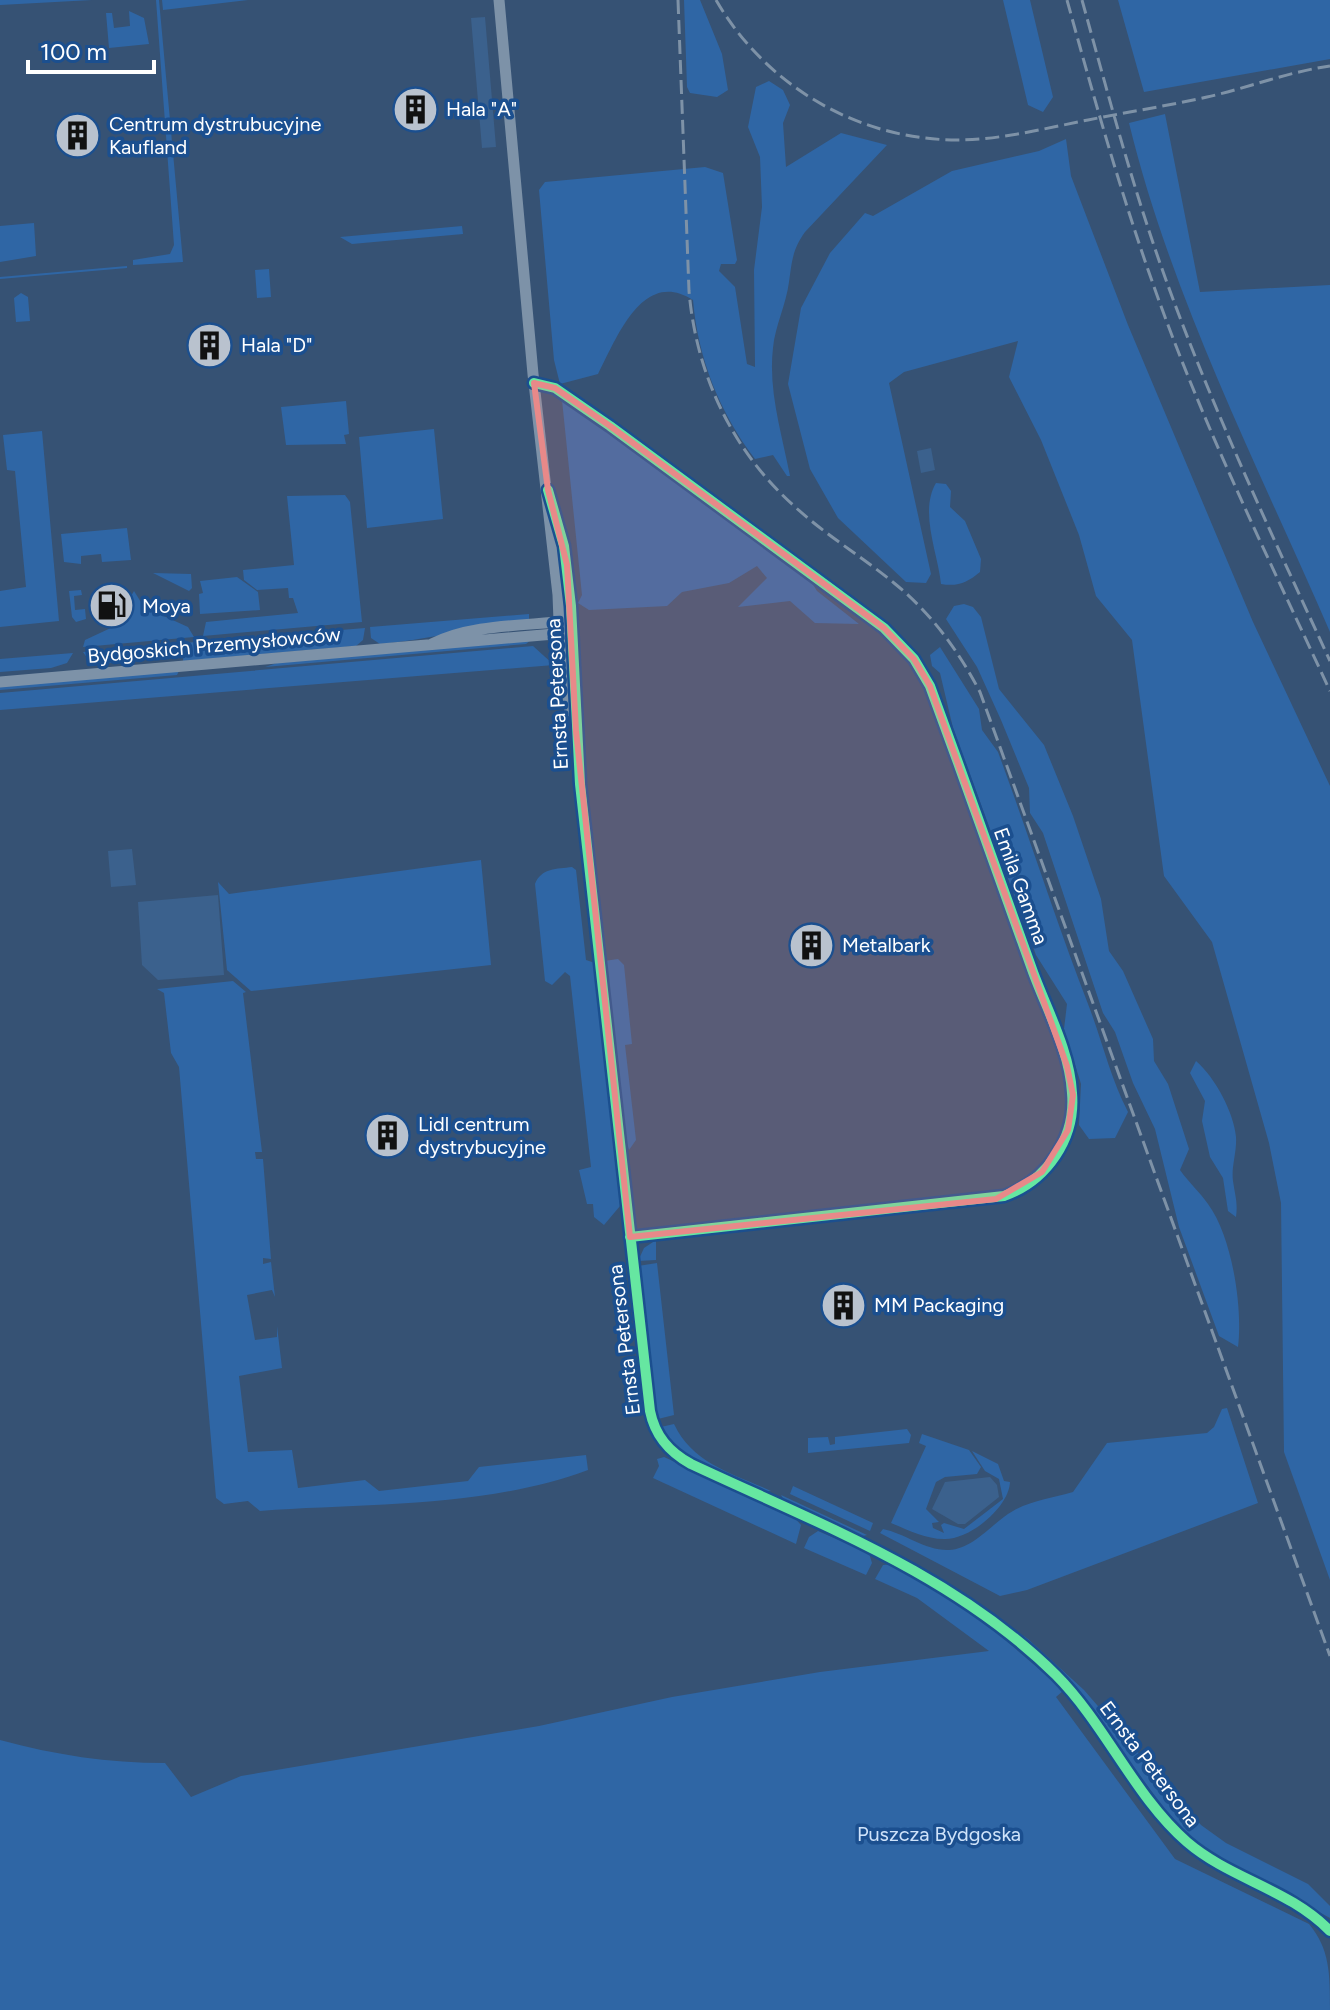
<svg xmlns="http://www.w3.org/2000/svg" width="1330" height="2010" font-family="Figtree,sans-serif">
  <rect width="100%" height="100%" fill="#365274"/>
  <path fill="#2f66a5" d="M0,0H92L0,5Z
    M156,0H159L183,262L133,265V260L170,254L174,245Z
    M162,0H248L163,10Z
    M684,0H700L722,54L728,90L717,97L690,93L687,87Z
    M1003,0H1030L1053,97L1043,112L1028,105Z
    M1118,0H1330V59L1144,92Z
    M129,11L144,18L149,44L109,48L106,13H112L114,28L130,26Z
    M769,81L783,90L790,105L783,123L786,167L841,133L887,145L805,232C792,250 792,262 789,282C786,305 775,326 773,348C768,391 782,434 790,476H787L773,455L755,459C720,413 698,359 693,300C642,267 616,340 598,374L560,384L554,360L539,190L545,182L705,167L723,173L737,260L735,264H721L719,271L735,287L747,364L755,367L754,270L762,207L760,157L748,127L756,87Z
    M1165,114L1200,292L1330,285V632C1258,466 1172,299 1129,123Z
    M1066,139L1071,176L1128,325L1253,622L1330,786V1580L1284,1452L1281,1203L1269,1143L1212,942L1164,876L1132,640L1096,596L1079,535L1041,440L1009,377L1018,341L904,372L889,383L931,574L926,583L906,582L838,518L810,469L788,384L801,308L830,253L865,213L873,216L952,171L1039,151Z
    M34,223L36,256L0,262V226Z
    M462,226L463,234L352,244L340,237Z
    M127,266V268L0,279V277Z
    M269,269L271,297L257,298L255,270Z
    M21,293L28,297L30,321L16,322L14,298Z
    M562,400L806,573L817,591L859,624L815,623L790,601L738,607L767,578L757,566L729,583L682,592L667,606L589,610L578,603L582,595Z
    M346,401L349,434L344,435L346,444L286,445L281,407Z
    M434,429L443,519L367,528L359,437Z
    M42,431L59,621L0,627V591L26,587L15,471L7,470L3,435Z
    M936,483L946,484L951,491L950,507L965,521L981,559L980,572C968,582 958,587 941,584C938,553 919,512 936,483Z
    M345,495L350,502L362,622L203,636L206,622L298,613L293,598H289L288,588L257,590L244,580L243,570L294,565L287,496Z
    M127,528L131,560L102,562L101,554L81,556V564L64,562L61,534Z
    M153,573L191,574L192,588L189,591Z
    M237,577L258,592L260,610L200,614L199,594L203,593L200,581Z
    M81,590L82,595L74,596L75,610L85,609L86,619L76,622L72,617L69,591Z
    M134,591L144,607L188,627L194,637L83,647L85,640L115,626L124,612L130,610V598Z
    M964,604L973,607L981,617L999,689L1044,745L1073,816L1101,899L1109,951L1123,971L1153,1039L1154,1061L1168,1084L1189,1149L1180,1170C1189,1183 1200,1192 1208,1204C1232,1236 1243,1308 1238,1347L1219,1336L1179,1227L1155,1129L1133,1083L1115,1032L1103,1013L1043,833L1030,813L1029,788L1001,720L977,667L946,619L954,606Z
    M529,614V622C479,627 430,639 380,644L371,638L370,627Z
    M365,628L363,640L356,646L183,661L184,643Z
    M531,640L526,644L265,667L277,663Z
    M177,644L178,655L131,657L103,665L90,662L83,652Z
    M533,646L554,665L0,710V693Z
    M940,647L979,709L982,730L998,752C1029,836 1056,921 1088,1004C1102,1040 1110,1077 1128,1112L1115,1138L1089,1139L1079,1125L1081,1084L1064,1029L1067,1004L1036,955L953,728L940,673L932,666L930,655Z
    M73,653L67,663L51,668L0,672V659Z
    M179,671L177,675L0,690V686Z
    M481,860L491,965L251,991L227,970L218,882L229,894Z
    M572,867L576,870L586,960L595,963L620,1206L604,1225L594,1217L593,1204H587L579,1170L591,1167L570,976L565,972L552,985L545,981L535,884C541,868 557,869 572,867Z
    M618,959L624,965L632,1044L625,1045L636,1140L629,1150L623,1131L604,961Z
    M233,981L246,992L243,993L262,1152H255L256,1159H263L271,1259L263,1258V1264L271,1262L275,1297L272,1290L247,1295L255,1340L277,1337V1326L282,1368L239,1376L248,1452L292,1450L298,1488L365,1480L379,1491L468,1481L479,1467L586,1455L588,1470C486,1508 368,1503 260,1511L248,1501L224,1504L216,1498L179,1067L171,1053L164,993L157,989Z
    M1196,1061C1215,1077 1234,1113 1236,1137C1237,1152 1231,1167 1233,1181C1235,1195 1238,1203 1236,1217L1228,1211L1223,1178L1210,1157L1202,1121L1205,1101L1190,1073Z
    M656,1240V1260L638,1261L644,1248Z
    M657,1263L674,1415L658,1419L638,1266Z
    M1227,1408L1258,1503L1027,1590L1000,1596L880,1533L883,1529C904,1533 926,1551 949,1550C974,1549 993,1522 1013,1511C1032,1500 1053,1498 1073,1492L1107,1443L1207,1433L1214,1427L1222,1409Z
    M674,1424C693,1464 732,1473 771,1491L762,1492C728,1476 680,1463 661,1427Z
    M907,1429L911,1435L909,1443L808,1453V1438L828,1437L830,1445L835,1444V1437Z
    M922,1434L969,1450L981,1467L977,1474L945,1477L936,1482L926,1509L939,1522L932,1523L933,1528L944,1533L941,1525L944,1523L964,1529L1003,1499L999,1479L985,1471L972,1451L998,1464L1004,1481L1010,1482C1009,1507 970,1540 944,1539C925,1539 908,1530 891,1523L926,1446L919,1443Z
    M664,1457L792,1515L801,1525L796,1544L653,1478L659,1466L657,1459Z
    M793,1486L873,1523L870,1531L790,1494Z
    M781,1495L867,1535L858,1537L785,1502Z
    M818,1531L869,1553L872,1563L866,1575L804,1548L809,1537Z
    M894,1564L970,1610L1064,1690L1056,1697L1175,1859L1309,1924C1330,1949 1330,1974 1330,2010H0V1740C55,1755 108,1763 165,1763L191,1797L241,1776L539,1726L672,1697L820,1672L989,1651L917,1598L875,1579L883,1565Z
    M992,1614L1028,1639L1084,1690L1201,1825L1226,1843L1308,1884L1330,1906V1918L1222,1860L1190,1838L1168,1814L1081,1695Z"/>
  <path fill="#3b618d" d="M485,17L496,147L482,148L471,18Z
    M931,448L935,470L921,473L917,451Z
    M132,849L136,885L111,887L108,851Z
    M218,895L224,975L158,980L142,965L138,902Z
    M990,1477L997,1485L999,1497L965,1524H958L932,1509L945,1482Z"/>
  <g fill="none" stroke-linecap="round" stroke-linejoin="round">
    <path stroke="#7d92a8" stroke-width="11" d="M499,0L533,374L558,595L560,647L570,711
      M534,383L555,388L610,426L884,628L914,659L930,686C965,781 999,876 1033,972C1047,1010 1070,1052 1072,1093C1076,1138 1047,1181 1004,1196L630,1237
      M548,490L564,546L571,606L580,784L650,1411C655,1436 669,1452 691,1464C819,1524 954,1574 1056,1675C1105,1724 1135,1797 1187,1842C1230,1879 1289,1889 1330,1931
      M432,644C471,624 524,626 568,621
      M0,682L566,633"/>
    <path stroke="#7e92a7" stroke-width="3" stroke-dasharray="14 6" stroke-linecap="butt" d="M678,0L689,291C696,373 731,449 793,505C824,534 861,556 894,583C931,613 958,650 980,692L1330,1656
      M716,0C770,93 873,148 980,139C1016,136 1052,127 1088,120C1127,112 1167,106 1207,97C1248,88 1287,72 1330,66
      M1067,0C1097,109 1128,219 1168,325C1215,450 1274,570 1330,691
      M1082,0C1108,94 1133,189 1166,280C1213,410 1272,535 1330,661"/>
    <defs>
      <path id="cycleway" d="M534,383L555,388L610,426L884,628L914,659L930,686C965,781 999,876 1033,972C1047,1010 1070,1052 1072,1093C1076,1138 1047,1181 1004,1196L630,1237
        M548,490L564,546L571,606L580,784L650,1411C655,1436 669,1452 691,1464C819,1524 954,1574 1056,1675C1105,1724 1135,1797 1187,1842C1230,1879 1289,1889 1330,1931"/>
    </defs>
    <use href="#cycleway" stroke="#1b4f8f" stroke-width="15"/>
    <use href="#cycleway" stroke="#66e7a1" stroke-width="10"/>
  </g>
  <path fill="#e88989" fill-opacity="0.2" stroke="#e88989" stroke-width="6" stroke-linejoin="round" d="M534,383L555,388L610,426L884,628L914,659L930,686L1067,1066L1073,1095L1068,1130L1042,1172L996,1199L630,1237L576,731L567,565L548,490Z"/>
  <defs>
    <symbol id="building-disc" viewBox="-11 -11 22 22"><circle r="9.5" fill="#b9c2ce" stroke="#1b4f8f"/><path d="M-4-6H4V6H1V3H-1V6H-4ZM-2.5-4.3h1.7v1.8h-1.7ZM.8-4.3h1.7v1.8H.8ZM-2.5-1h1.7V.8h-1.7ZM.8-1h1.7V.8H.8Z" fill="#111"/></symbol>
    <symbol id="fuel-disc" viewBox="-11 -11 22 22"><circle r="9.5" fill="#b9c2ce" stroke="#1b4f8f"/><path d="M-5.5-6h7V0h2V4h1.3V-2.5L3-4.5l.8-.8L6-3V5H2.5V1h-1V6h-7ZM-4.2-4.7v3.2H.2V-4.7Z" fill="#111"/></symbol>
  </defs>
  <g fill-rule="evenodd">
    <use href="#building-disc" x="390" y="84" width="51" height="51"/>
    <use href="#building-disc" x="52" y="110" width="51" height="51"/>
    <use href="#building-disc" x="184" y="320" width="51" height="51"/>
    <use href="#fuel-disc" x="86" y="580" width="51" height="51"/>
    <use href="#building-disc" x="786" y="920" width="51" height="51"/>
    <use href="#building-disc" x="362" y="1110" width="51" height="51"/>
    <use href="#building-disc" x="818" y="1280" width="51" height="51"/>
  </g>
  <g text-anchor="middle" stroke-width="7" stroke-linejoin="round" paint-order="stroke">
    <g font-size="20" fill="#fff" stroke="#1b4f8f" text-anchor="start">
      <text x="446" y="116">Hala "A"</text>
      <text x="109" y="131">Centrum dystrubucyjne<tspan x="109" dy="23">Kaufland</tspan></text>
      <text x="241" y="352">Hala "D"</text>
      <text x="142" y="613">Moya</text>
      <text x="842" y="952">Metalbark</text>
      <text x="418" y="1131">Lidl centrum<tspan x="418" dy="23">dystrybucyjne</tspan></text>
      <text x="874" y="1312">MM Packaging</text>
    </g>
    <g font-size="20" fill="#fff" stroke="#1b4f8f">
      <text transform="translate(214 645) rotate(-5)" y="7">Bydgoskich Przemysłowców</text>
      <text transform="translate(557 694) rotate(-93)" y="7">Ernsta Petersona</text>
      <text transform="translate(1021 886) rotate(70)" y="7">Emila Gamma</text>
      <text transform="translate(624 1340) rotate(-97)" y="7">Ernsta Petersona</text>
      <text transform="translate(1150 1764) rotate(53)" y="7">Ernsta Petersona</text>
    </g>
    <g font-size="20" fill="#cfe3fa" stroke="#1b4f8f">
      <text x="939" y="1841">Puszcza Bydgoska</text>
    </g>
  </g>
  <path d="M28 60v12h126v-12" fill="none" stroke="#ffffff" stroke-width="4"/>
  <text x="40" y="60" font-size="24" fill="#ffffff" stroke="#1b4f8f" stroke-width="6" paint-order="stroke">100 m</text>
</svg>
